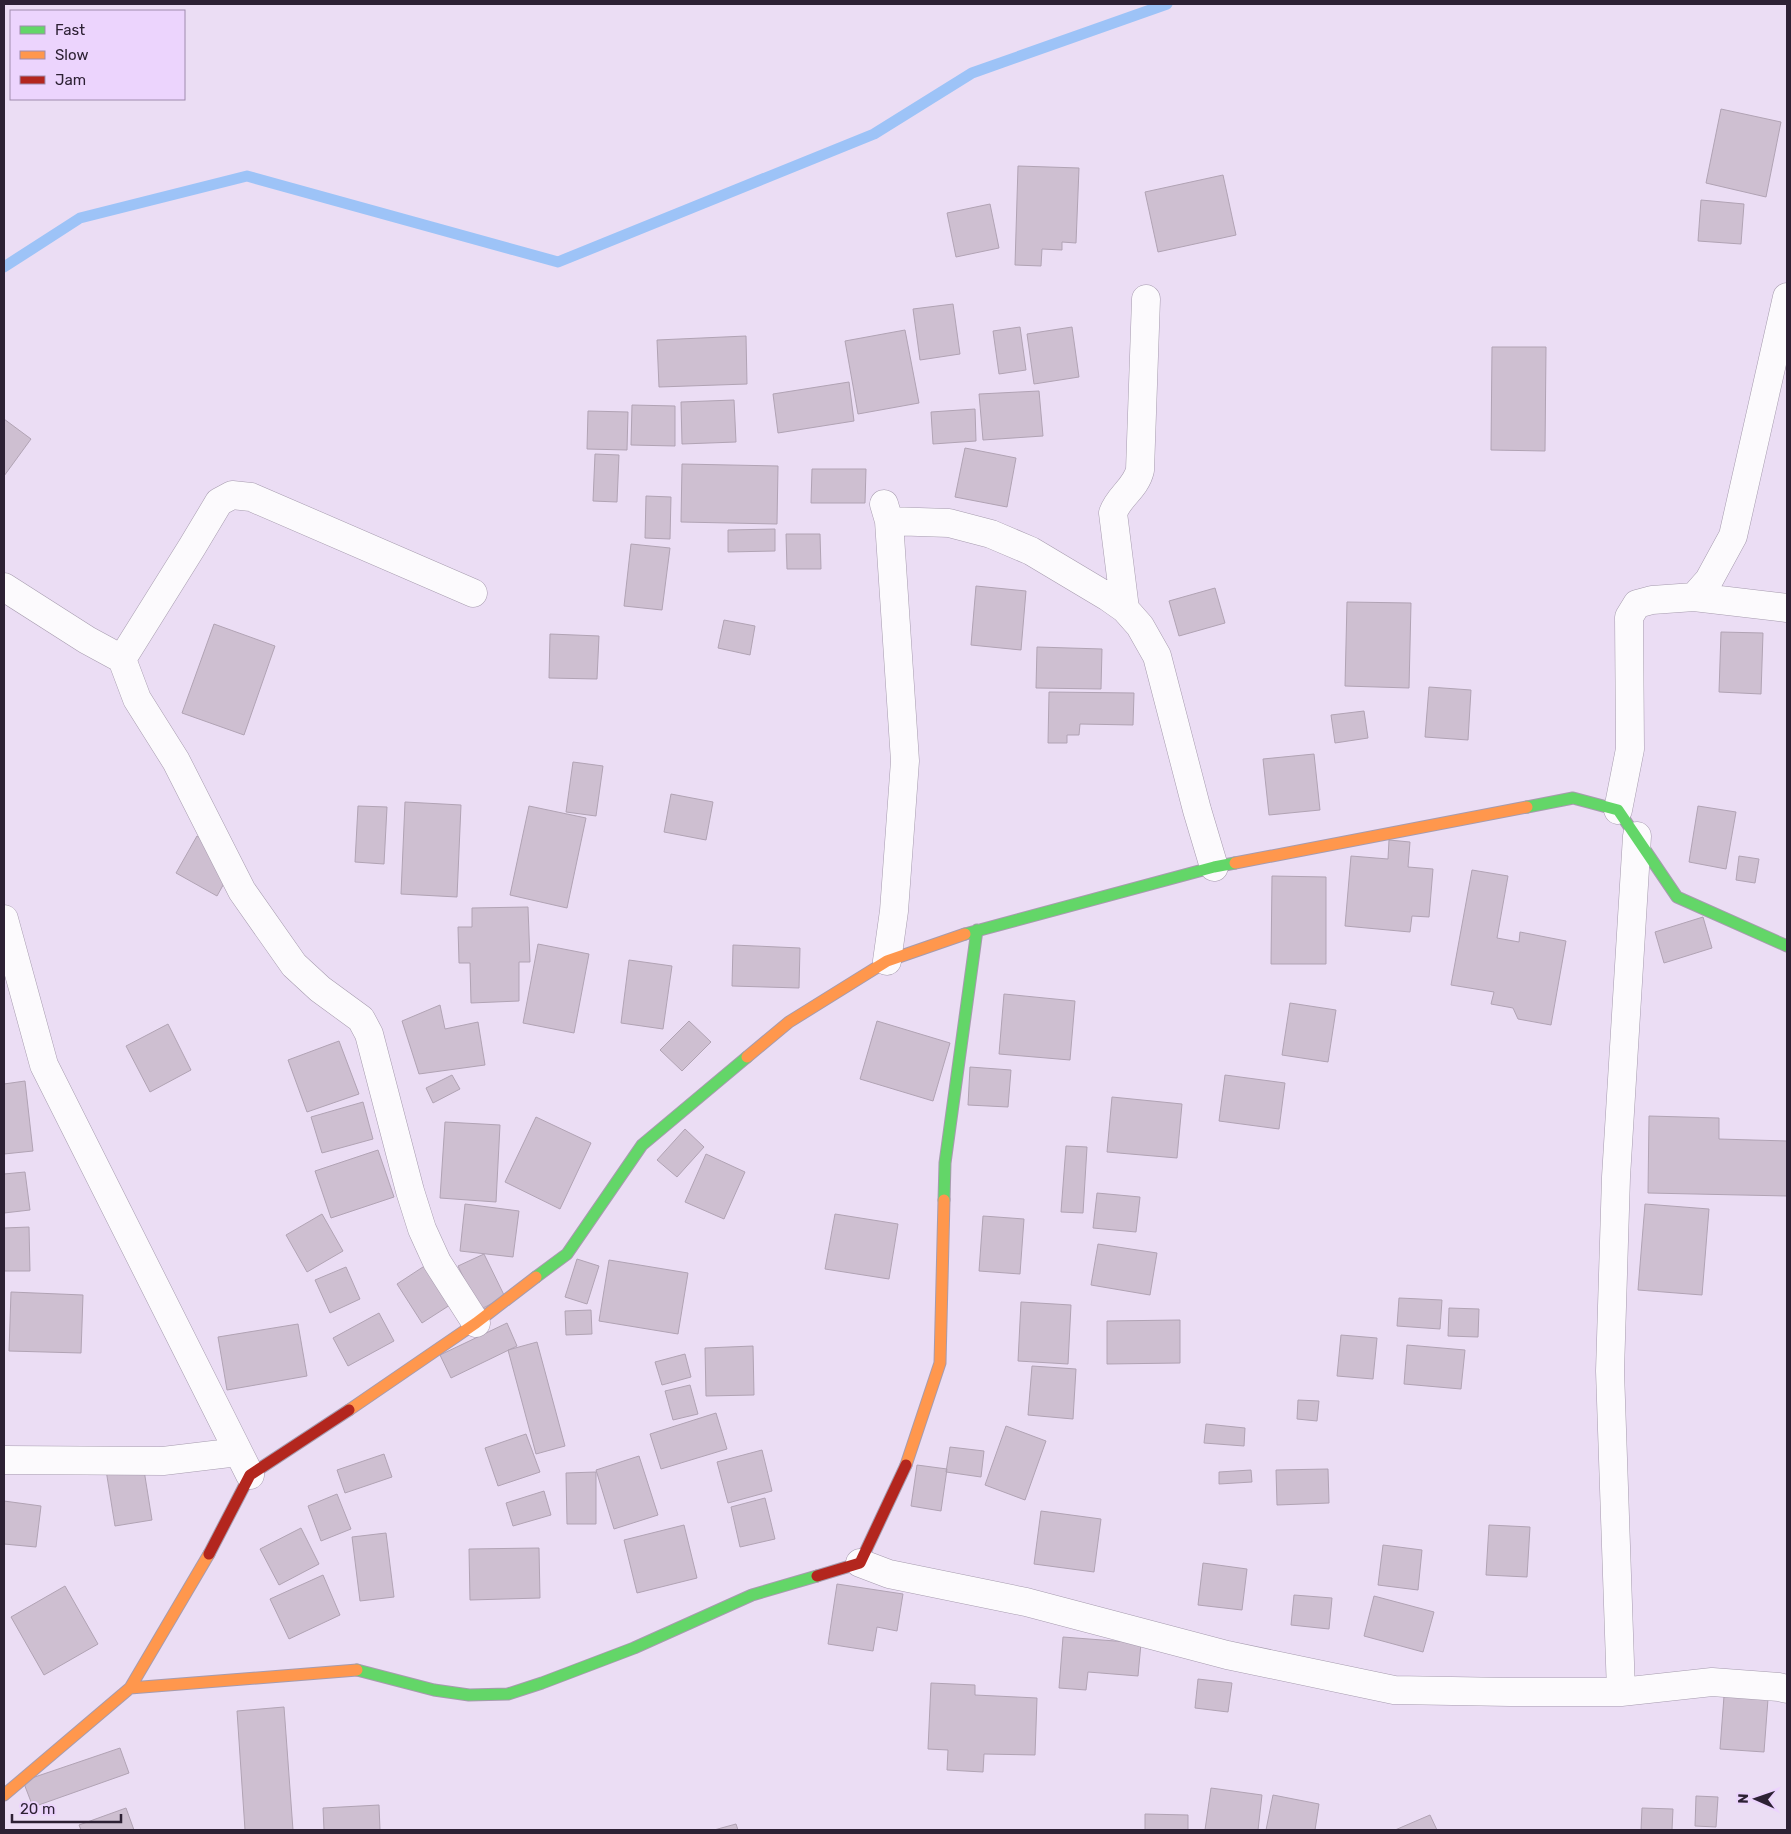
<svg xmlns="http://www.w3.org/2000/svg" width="1791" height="1834" font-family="Rubik,sans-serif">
  <rect width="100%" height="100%" fill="#ebddf4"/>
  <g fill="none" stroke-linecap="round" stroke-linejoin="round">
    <path stroke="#9dc3f7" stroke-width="11" d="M4,267L80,218L247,176L558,262L874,134L972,73L1167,4"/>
  </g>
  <path fill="#cebfd1" stroke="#b1a3b4" d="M1721,109L1781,122L1766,197L1706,183Z
    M1018,166L1079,168L1076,243L1062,242V250L1042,249L1041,266L1015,265Z
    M1223,175L1236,235L1158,252L1145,192Z
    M1701,200L1744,204L1741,244L1698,241Z
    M990,204L999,248L956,257L947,213Z
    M953,304L960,354L920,360L913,309Z
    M1020,327L1026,370L999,374L993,331Z
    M1072,327L1079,377L1034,384L1027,334Z
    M905,330L919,403L858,414L845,341Z
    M746,336L747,384L659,387L657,340Z
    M1492,347H1546L1545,451L1491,450Z
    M849,382L854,421L778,433L773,394Z
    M1039,391L1043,436L983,440L979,394Z
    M734,400L736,442L682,444L681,402Z
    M632,405L675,406V446L631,445Z
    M975,409L976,441L933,444L931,412Z
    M588,411L628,412L627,450L587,449Z
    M4,419L31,439L4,476Z
    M965,448L1016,458L1007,507L955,497Z
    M595,454L619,455L617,502L593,501Z
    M682,464L778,466L777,524L681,522Z
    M812,469H866L865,503H811Z
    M646,496L671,497L670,539L645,538Z
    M775,529V551L728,552V530Z
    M786,534H820L821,569H787Z
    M631,544L670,548L662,610L624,606Z
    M976,586L1026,591L1021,650L971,645Z
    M1215,588L1225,623L1179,636L1169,601Z
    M1347,602L1411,603L1409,688L1345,686Z
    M724,620L755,626L750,655L718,648Z
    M214,624L275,646L244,735L182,713Z
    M1721,632L1763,633L1761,694L1719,692Z
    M550,634L599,636L597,679L549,678Z
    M1037,647L1102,649L1101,689L1036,688Z
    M1429,687L1471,690L1468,740L1425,737Z
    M1049,692L1134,693L1133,725L1080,724L1079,735H1067V743H1048Z
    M1364,711L1368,738L1335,743L1331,715Z
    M1314,754L1320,810L1269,815L1263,759Z
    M573,762L603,766L596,816L566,812Z
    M671,794L713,802L706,840L664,832Z
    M405,802L461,805L457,897L401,894Z
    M358,806L387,807L384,864L355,862Z
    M529,806L586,818L567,908L510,895Z
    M1698,806L1736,812L1726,869L1689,862Z
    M197,836L237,860L217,896L176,873Z
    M1389,840L1410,842L1408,867L1433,869L1429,917L1412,916L1410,932L1345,926L1351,856L1388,859Z
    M1739,856L1759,859L1755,883L1736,880Z
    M1472,870L1508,876L1497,938L1519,942L1520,932L1566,941L1551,1025L1518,1019L1513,1008L1491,1004L1494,992L1451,985Z
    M1272,876L1326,877V964H1271Z
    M528,907L530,962H519V1001L471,1003L470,963H459L458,927H472V908Z
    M1703,917L1712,948L1664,963L1655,932Z
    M538,944L589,954L574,1033L523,1023Z
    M733,945L800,948L799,988L732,986Z
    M629,960L672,966L663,1029L621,1023Z
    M1004,994L1075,1001L1070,1060L999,1054Z
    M1290,1003L1336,1010L1328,1062L1282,1055Z
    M440,1005L445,1029L478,1022L485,1065L419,1074L402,1021Z
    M689,1021L711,1042L682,1071L660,1050Z
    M877,1021L950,1043L933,1101L860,1079Z
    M168,1024L191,1070L150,1092L126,1046Z
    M339,1041L359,1094L307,1112L288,1060Z
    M970,1067L1011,1070L1008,1107L968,1105Z
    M452,1075L460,1089L433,1103L426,1088Z
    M1225,1075L1285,1083L1279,1129L1219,1121Z
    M25,1081L33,1151L4,1154V1084Z
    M1112,1097L1182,1104L1177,1158L1107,1152Z
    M363,1102L373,1139L322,1153L311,1117Z
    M1649,1116L1719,1118V1139L1787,1141V1196L1648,1193Z
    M536,1117L591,1143L560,1209L505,1182Z
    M445,1122L500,1125L496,1202L440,1198Z
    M685,1129L704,1147L677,1177L657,1160Z
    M1066,1146L1087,1147L1083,1213L1061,1212Z
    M378,1150L394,1197L331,1218L315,1171Z
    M706,1154L745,1172L724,1219L685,1202Z
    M25,1172L30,1210L4,1213V1174Z
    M1097,1193L1140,1197L1136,1232L1093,1228Z
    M465,1204L519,1211L513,1257L460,1251Z
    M1645,1204L1709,1209L1702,1295L1638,1290Z
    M322,1214L343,1251L307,1272L286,1235Z
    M835,1214L898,1224L889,1279L825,1269Z
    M983,1216L1024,1219L1020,1274L979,1271Z
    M29,1227L30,1271H4V1228Z
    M1098,1244L1157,1253L1150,1295L1091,1285Z
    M484,1254L505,1297L479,1310L458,1266Z
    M577,1259L599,1266L587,1304L565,1297Z
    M609,1260L688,1273L678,1334L599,1321Z
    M426,1265L450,1305L422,1323L397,1284Z
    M346,1267L360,1299L330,1313L315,1280Z
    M11,1292L83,1295L81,1353L9,1351Z
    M1399,1298L1442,1300L1440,1329L1397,1326Z
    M1021,1302L1071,1305L1068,1364L1018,1361Z
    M1449,1308L1479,1309L1478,1337L1448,1336Z
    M591,1310L592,1334L566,1335L565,1311Z
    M379,1313L394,1341L348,1366L333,1338Z
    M1180,1320V1363L1107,1364V1321Z
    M507,1323L517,1346L451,1378L440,1355Z
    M298,1324L307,1376L227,1390L218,1337Z
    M1341,1335L1377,1338L1373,1379L1337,1376Z
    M537,1342L565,1446L536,1454L508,1350Z
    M1407,1345L1465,1350L1461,1389L1404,1384Z
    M753,1346L754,1395L706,1396L705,1348Z
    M685,1354L691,1377L662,1385L655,1362Z
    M1032,1366L1076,1369L1073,1419L1028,1415Z
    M690,1385L698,1414L673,1420L665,1391Z
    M1298,1400L1319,1401L1317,1421L1297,1419Z
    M716,1413L727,1449L661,1469L650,1434Z
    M1206,1424L1245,1428L1244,1446L1204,1443Z
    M1006,1426L1046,1441L1025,1500L985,1485Z
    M526,1434L540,1472L498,1486L485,1448Z
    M950,1447L984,1451L981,1477L946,1472Z
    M762,1450L772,1491L728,1503L717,1462Z
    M384,1454L392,1477L345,1493L337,1470Z
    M639,1456L658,1515L614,1529L596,1470Z
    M143,1464L152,1520L115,1526L106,1470Z
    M917,1465L947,1469L941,1511L911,1506Z
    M1328,1469L1329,1503L1277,1505L1276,1470Z
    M1251,1470L1252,1482L1219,1484V1472Z
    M596,1472V1524H567L566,1473Z
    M544,1491L551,1515L513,1526L506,1503Z
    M337,1494L351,1529L321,1541L308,1506Z
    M765,1498L775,1539L740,1547L731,1507Z
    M4,1501L41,1506L36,1547L4,1544Z
    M1041,1511L1101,1519L1094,1572L1034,1564Z
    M684,1525L697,1578L637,1593L624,1540Z
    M1489,1525L1530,1527L1527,1577L1486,1575Z
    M301,1528L319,1564L279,1585L260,1549Z
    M386,1533L394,1597L360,1601L352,1537Z
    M1383,1545L1422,1550L1418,1590L1378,1585Z
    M539,1548L540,1598L470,1600L469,1549Z
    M1203,1563L1247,1569L1242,1610L1198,1605Z
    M323,1575L340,1615L289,1639L270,1599Z
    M837,1584L903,1594L897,1631L877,1627L873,1651L828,1644Z
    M65,1586L98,1644L44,1675L11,1617Z
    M1294,1595L1332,1598L1329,1629L1291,1625Z
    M1374,1596L1434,1612L1423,1652L1364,1636Z
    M1063,1637L1141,1643L1138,1676L1088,1672L1086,1690L1059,1688Z
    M1198,1679L1232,1683L1228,1712L1195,1708Z
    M931,1683L975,1685V1695L1037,1698L1035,1755L984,1754L983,1772L947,1770L948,1750L928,1749Z
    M1724,1696L1768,1699L1764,1752L1720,1749Z
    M284,1707L293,1830H245L237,1711Z
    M120,1748L129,1773L33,1807L23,1781Z
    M1211,1788L1262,1795L1258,1830H1205Z
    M1273,1795L1319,1804L1315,1830H1266Z
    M1696,1796L1718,1797L1716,1827L1695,1826Z
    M379,1805L380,1830H324L323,1808Z
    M126,1808L134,1830H81L79,1825Z
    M1642,1808L1673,1809L1672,1830H1641Z
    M1145,1814L1188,1815V1830H1145Z
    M1430,1815L1437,1830H1395Z
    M736,1824L738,1830H714Z"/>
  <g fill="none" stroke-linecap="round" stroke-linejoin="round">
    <defs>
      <path id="street" d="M884,504L889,521L905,761L894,911L887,961
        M889,521L949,523L991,534L1031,551L1108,597L1125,609L1140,626L1157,656L1197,810L1214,867
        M4,587L87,640L122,659L137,699L176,761L242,891L294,965L320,989L361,1019L369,1034L410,1191L422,1229L437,1262L476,1323
        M1694,597L1787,608
        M1125,609L1113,513C1119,496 1136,488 1140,470L1146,299
        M122,659L192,547L219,502L232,495L251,497L473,593
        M1618,810L1630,749L1629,617L1637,604L1652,600L1694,597L1709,580L1733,536L1787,297
        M4,919L44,1065L250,1475
        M4,1460L163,1461L238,1452
        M860,1563L889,1574L1026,1602L1227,1655L1394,1690L1510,1692H1621L1712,1682L1779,1687L1787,1689
        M1621,1692L1610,1371L1616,1177L1637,836"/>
      <path id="fast" d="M1527,807L1573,798L1618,810L1677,897L1787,946
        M965,934L1214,867L1235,863
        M944,1200L945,1163L977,930
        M536,1277L567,1254L642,1145L747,1057
        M357,1670L434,1690L469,1695L508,1694L542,1683L634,1648L752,1595L817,1576"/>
      <path id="slow" d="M1235,863L1527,807
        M747,1057L789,1022L887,961L965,934
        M349,1410L476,1323L536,1277
        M906,1465L940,1363L944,1200
        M130,1688L357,1670
        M4,1795L130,1688L209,1554"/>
      <path id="jam" d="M209,1554L250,1475L349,1410
        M817,1576L860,1563L906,1465"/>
    </defs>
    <use href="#street" stroke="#a69bae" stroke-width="29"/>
    <use href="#fast" stroke="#a69bae" stroke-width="13"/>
    <use href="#slow" stroke="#a69bae" stroke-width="13"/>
    <use href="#jam" stroke="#a69bae" stroke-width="13"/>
    <use href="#street" stroke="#fcfafd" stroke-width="28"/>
    <use href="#fast" stroke="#63d668" stroke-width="11"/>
    <use href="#slow" stroke="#ff974d" stroke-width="11"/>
    <use href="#jam" stroke="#b3261e" stroke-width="11"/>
  </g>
  <rect width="1791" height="1834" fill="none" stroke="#2d2134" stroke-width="10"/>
  <rect x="10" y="10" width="175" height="90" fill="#ecd4fd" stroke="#a08cad"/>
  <rect x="20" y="26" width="25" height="8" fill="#63d668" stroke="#a08cad"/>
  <text x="55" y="35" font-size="15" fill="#2d2134">Fast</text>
  <rect x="20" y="51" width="25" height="8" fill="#ff974d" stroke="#a08cad"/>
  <text x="55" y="60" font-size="15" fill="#2d2134">Slow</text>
  <rect x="20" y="76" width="25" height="8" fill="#b3261e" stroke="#a08cad"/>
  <text x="55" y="85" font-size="15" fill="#2d2134">Jam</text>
  <g transform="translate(1756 1799) rotate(272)" stroke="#ecd4fd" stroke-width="4" paint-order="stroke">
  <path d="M0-4L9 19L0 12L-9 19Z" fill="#2d2134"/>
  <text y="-8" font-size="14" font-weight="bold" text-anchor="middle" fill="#2d2134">N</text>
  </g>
  <path d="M12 1814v8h109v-8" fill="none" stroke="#2d2134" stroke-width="2.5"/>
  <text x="20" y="1814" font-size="15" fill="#2d2134" stroke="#ecd4fd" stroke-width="4" paint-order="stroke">20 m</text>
</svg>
